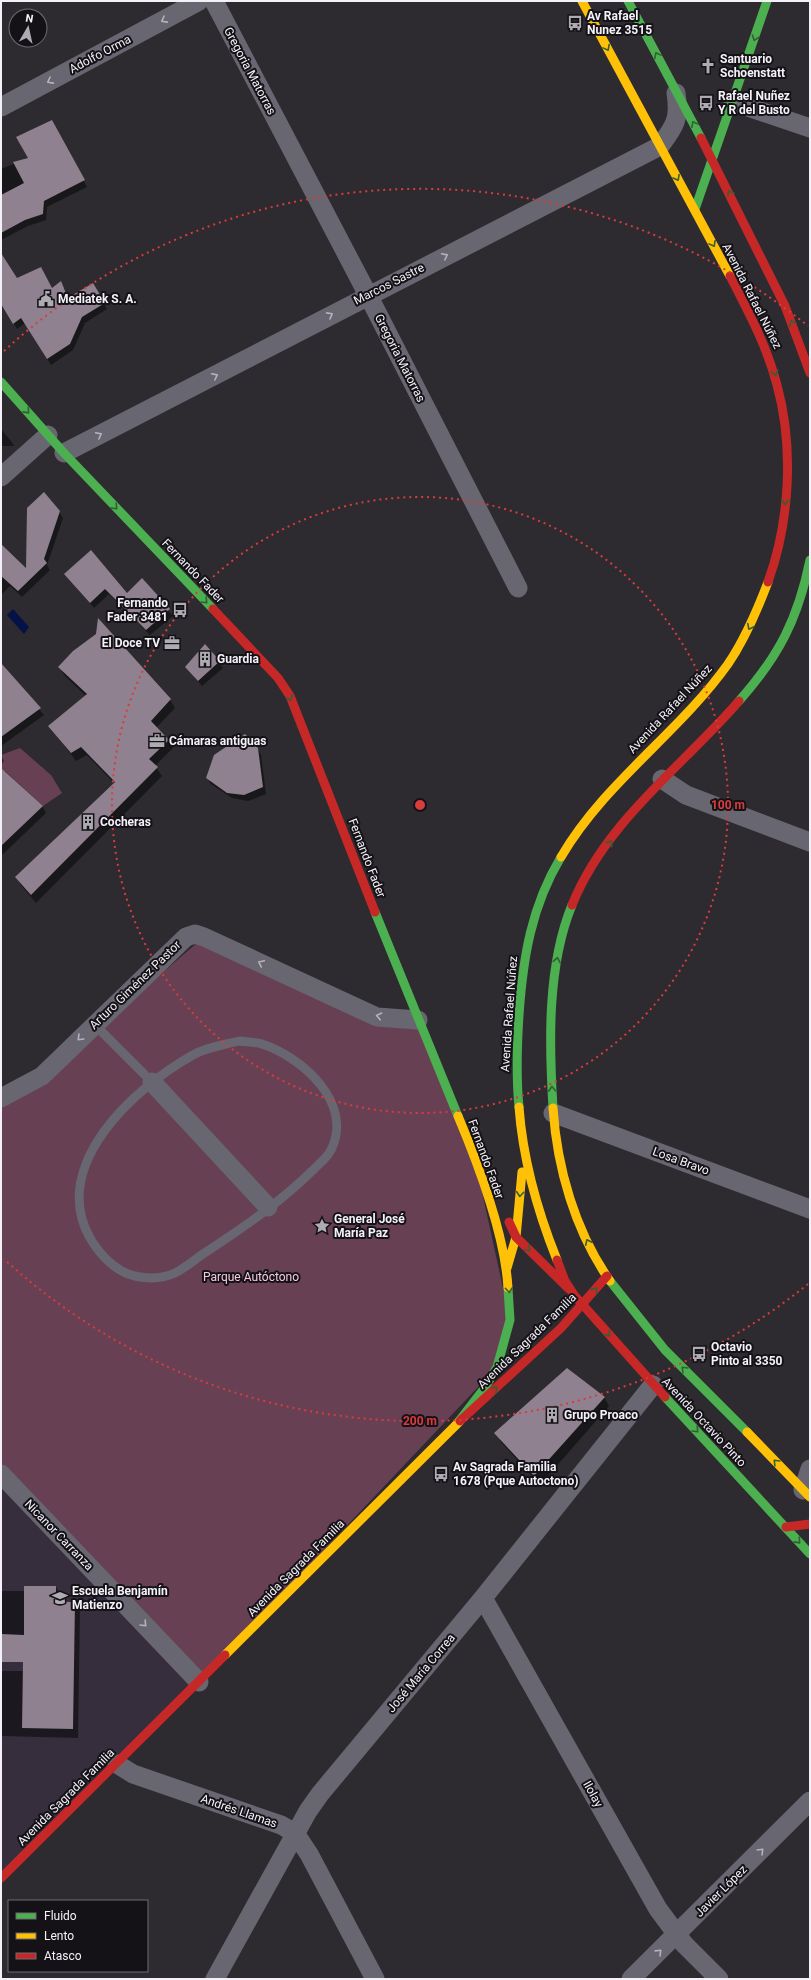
<svg xmlns="http://www.w3.org/2000/svg" width="811" height="1980" font-family="Roboto,sans-serif">
  <rect width="100%" height="100%" fill="#2d2b30"/>
  <path fill="#362e3d" d="M1,1474L199,1682L1,1878Z"/>
  <path fill="#674153" d="M20,748L51,775L62,793L43,806L5,771L1,775V755Z
    M204,937L377,1017L418,1020L474,1155L510,1320L497,1367L199,1682L1,1473V1098L42,1076Z"/>
  <path fill="#051247" d="M13,609L29,627L24,634L7,615Z"/>
  <path fill="#0007" d="M51,121L87,187L47,207L46,220L28,226L1,240V169L29,158Z
    M1,256L17,279L52,290L64,288L69,299L93,285L107,309L85,323L73,350L51,365L25,323L17,329L1,302Z
    M1,429L11,441L14,446H1Z
    M59,512L63,518L47,565L50,570L22,597L10,586L1,595V554L27,571Z
    M65,574L127,595L142,580L173,616L150,635L109,594L94,608Z
    M205,646L223,668L202,686L186,667Z
    M1,665L44,715L1,746Z
    M60,667L170,700L175,708L156,728L168,740L173,748L155,766L162,776L36,903L21,885L16,877L115,784L87,755L76,761L50,726L86,696L64,675Z
    M258,749L261,755L266,794L248,801L232,798L211,784L207,778Z
    M1,755L4,761L1,765Z
    M1,768L43,807L46,813L1,856Z
    M604,1397L609,1406L540,1485L501,1442L496,1433Z
    M56,1587L61,1596V1603H75L80,1612L78,1738L1,1736V1671H42L1,1648V1591H25Z"/>
  <path fill="#8f818f" d="M52,120L85,180L44,201L43,214L25,220L1,233V195L24,183L13,162L28,158L16,137Z
    M1,253L17,278L41,267L52,288L61,281L68,298L93,283L105,303L82,317L70,344L47,359L21,318L13,324L1,304Z
    M44,492L60,511L44,559L47,563L18,591L1,576V544L26,568L27,508Z
    M91,550L127,593L142,578L170,609L146,630L105,589L90,603L64,574Z
    M98,618L171,699L151,721L169,740L149,759L158,767L31,895L15,877L115,782L81,747L71,753L48,726L87,694L58,667L73,651L96,634Z
    M205,644L220,661L198,681L185,667Z
    M1,663L41,708L1,737Z
    M245,734L258,748L263,787L244,795L227,793L206,778L214,755Z
    M1,768L43,806L1,846Z
    M567,1368L605,1397L534,1476L494,1433Z
    M24,1586H56V1602H75L73,1729L22,1728L23,1662H1V1634L24,1635Z"/>
  <g fill="none" stroke-linecap="round" stroke-linejoin="round">
    <path stroke="#676671" stroke-width="9" d="M94,1024L152,1082
      M239,1041C246,1042 255,1042 262,1044C302,1057 354,1103 331,1150C327,1158 319,1164 313,1170C281,1202 241,1229 203,1254C194,1260 185,1268 175,1273C162,1279 148,1279 135,1276C116,1272 100,1255 90,1238C49,1165 134,1088 193,1055C206,1047 224,1045 239,1041Z"/>
    <path stroke="#676671" stroke-width="19" d="M214,1L368,295L518,588
      M733,102L810,128
      M1,107L199,1
      M64,453L660,146C675,126 680,119 676,93
      M1,477L48,435
      M662,779L686,795L810,842
      M152,1082L268,1207
      M1,1098L42,1076L186,937L195,934L204,937L377,1017L418,1020
      M553,1113L810,1209
      M1,1474L199,1682
      M803,1490L810,1469
      M483,1598L658,1909L684,1944L719,1979
      M117,1764L133,1774L281,1825L295,1833L309,1854L375,1979
      M215,1979L308,1811L320,1794L483,1598L653,1385
      M631,1979L810,1801"/>
    <path stroke="#4caf50" stroke-width="9" d="M628,1L701,138
      M695,209L767,1
      M1,382L64,453L213,609
      M739,701C779,656 798,619 810,560
      M375,912L458,1116
      M519,1107C516,1077 517,1046 519,1015C523,958 531,907 561,857
      M553,1108C549,1043 547,966 572,905
      M610,1281L665,1350L747,1432
      M665,1397L810,1554
      M456,1425L486,1386L497,1367L510,1320L508,1288"/>
    <path stroke="#ffc107" stroke-width="9" d="M582,1L730,276
      M561,857C605,782 678,734 728,664C745,639 757,611 768,582
      M519,1107C523,1161 537,1210 557,1260
      M553,1108C557,1168 575,1231 610,1281
      M458,1116C479,1166 505,1234 508,1288
      M507,1268L516,1237L522,1172
      M747,1432L810,1497
      M225,1655L460,1421"/>
    <path stroke="#c62828" stroke-width="9" d="M701,138L785,306L810,373
      M730,276C748,311 767,346 777,385C794,447 790,521 768,582
      M213,609L278,678L290,696L375,912
      M572,905C606,821 681,768 739,701
      M509,1222L516,1237L569,1289
      M557,1260L565,1281L574,1295L665,1397
      M460,1421L561,1328L607,1276
      M786,1527L810,1524
      M1,1878L225,1655"/>
  </g>
  <defs><path id="oneway-chevron" d="M-2-3.5L2.5 0L-2 3.5" fill="none" stroke-width="1.6" stroke-linecap="round" stroke-linejoin="round"/></defs>
  <g stroke="#b5b2bb">
    <use href="#oneway-chevron" transform="translate(164 20) rotate(152)"/>
    <use href="#oneway-chevron" transform="translate(50 81) rotate(152)"/>
    <use href="#oneway-chevron" transform="translate(445 256) rotate(-27)"/>
    <use href="#oneway-chevron" transform="translate(330 315) rotate(-28)"/>
    <use href="#oneway-chevron" transform="translate(215 376) rotate(-27)"/>
    <use href="#oneway-chevron" transform="translate(99 435) rotate(-27)"/>
    <use href="#oneway-chevron" transform="translate(261 963) rotate(-155)"/>
    <use href="#oneway-chevron" transform="translate(379 1016) rotate(-168)"/>
    <use href="#oneway-chevron" transform="translate(80 1038) rotate(135)"/>
    <use href="#oneway-chevron" transform="translate(144 1624) rotate(46)"/>
    <use href="#oneway-chevron" transform="translate(761 1851) rotate(-45)"/>
    <use href="#oneway-chevron" transform="translate(659 1952) rotate(-44)"/>
  </g>
  <g stroke="#306034">
    <use href="#oneway-chevron" transform="translate(755 38) rotate(109)"/>
    <use href="#oneway-chevron" transform="translate(607 48) rotate(62)"/>
    <use href="#oneway-chevron" transform="translate(657 55) rotate(-118)"/>
    <use href="#oneway-chevron" transform="translate(694 124) rotate(-118)"/>
    <use href="#oneway-chevron" transform="translate(677 178) rotate(61)"/>
    <use href="#oneway-chevron" transform="translate(730 193) rotate(-116)"/>
    <use href="#oneway-chevron" transform="translate(713 244) rotate(62)"/>
    <use href="#oneway-chevron" transform="translate(792 323) rotate(-114)"/>
    <use href="#oneway-chevron" transform="translate(775 373) rotate(73)"/>
    <use href="#oneway-chevron" transform="translate(27 411) rotate(48)"/>
    <use href="#oneway-chevron" transform="translate(785 502) rotate(96)"/>
    <use href="#oneway-chevron" transform="translate(115 507) rotate(47)"/>
    <use href="#oneway-chevron" transform="translate(205 601) rotate(46)"/>
    <use href="#oneway-chevron" transform="translate(750 627) rotate(117)"/>
    <use href="#oneway-chevron" transform="translate(290 698) rotate(64)"/>
    <use href="#oneway-chevron" transform="translate(610 843) rotate(-55)"/>
    <use href="#oneway-chevron" transform="translate(557 960) rotate(-80)"/>
    <use href="#oneway-chevron" transform="translate(552 1089) rotate(-93)"/>
    <use href="#oneway-chevron" transform="translate(520 1194) rotate(95)"/>
    <use href="#oneway-chevron" transform="translate(588 1242) rotate(-115)"/>
    <use href="#oneway-chevron" transform="translate(528 1249) rotate(45)"/>
    <use href="#oneway-chevron" transform="translate(509 1290) rotate(86)"/>
    <use href="#oneway-chevron" transform="translate(595 1290) rotate(-50)"/>
    <use href="#oneway-chevron" transform="translate(608 1334) rotate(49)"/>
    <use href="#oneway-chevron" transform="translate(684 1369) rotate(-135)"/>
    <use href="#oneway-chevron" transform="translate(495 1389) rotate(-43)"/>
    <use href="#oneway-chevron" transform="translate(696 1430) rotate(47)"/>
    <use href="#oneway-chevron" transform="translate(776 1462) rotate(-135)"/>
    <use href="#oneway-chevron" transform="translate(798 1541) rotate(48)"/>
  </g>
  <g fill="none" stroke="#d93c3d" stroke-width="2" stroke-dasharray="2 4">
    <circle cx="420" cy="805" r="308"/>
    <path d="M808 1284A616 616 0 0 1 4 1259M4 351A616 616 0 0 1 808 326"/>
  </g>
  <defs>
    <symbol id="bus-bare" viewBox="-9 -9 18 18"><path d="M-5-6H5V4H4V6H2V4H-2V6H-4V4H-5ZM-3.5-4V0h7V-4ZM-3.5 1.2v1.5H-2V1.2ZM2 1.2v1.5H3.5V1.2Z" fill="#aeacb2" stroke="#141217" stroke-width="2.5" paint-order="stroke"/></symbol>
    <symbol id="church-bare" viewBox="-9 -9 18 18"><path d="M-1.2-6h2.4v3.5h3.3v2.4h-3.3V6h-2.4V-.1h-3.3v-2.4h3.3Z" fill="#aeacb2" stroke="#141217" stroke-width="2.5" paint-order="stroke"/></symbol>
    <symbol id="civic-bare" viewBox="-9 -9 18 18"><path d="M-.6-6.5H3V-4.5H.6V-3L4-1V1h2V6H-6V1h2V-1L-.6-3ZM-1.2 2.5V6h2.4V2.5Z" fill="#aeacb2" stroke="#141217" stroke-width="2.5" paint-order="stroke"/></symbol>
    <symbol id="office-bare" viewBox="-9 -9 18 18"><path d="M-6-3h4V-5.5h4V-3h4V5H-6ZM-1-4.5V-3h2v-1.5ZM-6 0V1H6V0Z" fill="#aeacb2" stroke="#141217" stroke-width="2.5" paint-order="stroke"/></symbol>
    <symbol id="building-bare" viewBox="-9 -9 18 18"><path d="M-4-6H4V6H1V3H-1V6H-4ZM-2.5-4.3h1.7v1.8h-1.7ZM.8-4.3h1.7v1.8H.8ZM-2.5-1h1.7V.8h-1.7ZM.8-1h1.7V.8H.8Z" fill="#aeacb2" stroke="#141217" stroke-width="2.5" paint-order="stroke"/></symbol>
    <symbol id="sight-bare" viewBox="-9 -9 18 18"><path d="M0-6L1.8-2.2L6-1.7L2.9 1.2L3.7 5.4L0 3.3L-3.7 5.4L-2.9 1.2L-6-1.7L-1.8-2.2Z" fill="#aeacb2" stroke="#141217" stroke-width="2.5" paint-order="stroke"/></symbol>
    <symbol id="school-bare" viewBox="-9 -9 18 18"><path d="M0-5L7-2L0 1L-7-2ZM-4 1L0 2.5L4 1V4Q0 6-4 4Z" fill="#aeacb2" stroke="#141217" stroke-width="2.5" paint-order="stroke"/></symbol>
  </defs>
  <g fill-rule="evenodd">
    <use href="#bus-bare" x="564" y="12" width="22" height="22"/>
    <use href="#church-bare" x="697" y="55" width="22" height="22"/>
    <use href="#bus-bare" x="695" y="92" width="22" height="22"/>
    <use href="#civic-bare" x="35" y="288" width="22" height="22"/>
    <use href="#bus-bare" x="169" y="599" width="22" height="22"/>
    <use href="#office-bare" x="161" y="632" width="22" height="22"/>
    <use href="#building-bare" x="194" y="648" width="22" height="22"/>
    <use href="#office-bare" x="146" y="730" width="22" height="22"/>
    <use href="#building-bare" x="77" y="811" width="22" height="22"/>
    <use href="#sight-bare" x="311" y="1215" width="22" height="22"/>
    <use href="#bus-bare" x="688" y="1343" width="22" height="22"/>
    <use href="#building-bare" x="541" y="1404" width="22" height="22"/>
    <use href="#bus-bare" x="430" y="1463" width="22" height="22"/>
    <use href="#school-bare" x="49" y="1587" width="22" height="22"/>
  </g>
  <g text-anchor="middle" stroke-width="4" stroke-linejoin="round" paint-order="stroke">
    <g font-size="12" font-weight="bold" fill="#f4f1f8" stroke="#141217" text-anchor="start">
      <text x="587" y="20">Av Rafael<tspan x="587" dy="14">Nunez 3515</tspan></text>
      <text x="720" y="63">Santuario<tspan x="720" dy="14">Schoenstatt</tspan></text>
      <text x="718" y="100">Rafael Nuñez<tspan x="718" dy="14">Y R del Busto</tspan></text>
      <text x="58" y="303">Mediatek S. A.</text>
      <text x="168" y="607" text-anchor="end">Fernando<tspan x="168" dy="14">Fader 3481</tspan></text>
      <text x="160" y="647" text-anchor="end">El Doce TV</text>
      <text x="217" y="663">Guardia</text>
      <text x="169" y="745">Cámaras antiguas</text>
      <text x="100" y="826">Cocheras</text>
      <text x="334" y="1223">General José<tspan x="334" dy="14">María Paz</tspan></text>
      <text x="711" y="1351">Octavio<tspan x="711" dy="14">Pinto al 3350</tspan></text>
      <text x="564" y="1419">Grupo Proaco</text>
      <text x="453" y="1471">Av Sagrada Familia<tspan x="453" dy="14">1678 (Pque Autoctono)</tspan></text>
      <text x="72" y="1595">Escuela Benjamín<tspan x="72" dy="14">Matienzo</tspan></text>
    </g>
    <g font-size="12" fill="#f4f1f8" stroke="#141217">
      <text transform="translate(100 54) rotate(-28)" y="4">Adolfo Orma</text>
      <text transform="translate(250 71) rotate(62)" y="4">Gregoria Matorras</text>
      <text transform="translate(389 284) rotate(-27)" y="4">Marcos Sastre</text>
      <text transform="translate(752 296) rotate(63)" y="4">Avenida Rafael Núñez</text>
      <text transform="translate(400 358) rotate(63)" y="4">Gregoria Matorras</text>
      <text transform="translate(193 571) rotate(46)" y="4">Fernando Fader</text>
      <text transform="translate(670 709) rotate(-47)" y="4">Avenida Rafael Núñez</text>
      <text transform="translate(367 858) rotate(69)" y="4">Fernando Fader</text>
      <text transform="translate(135 985) rotate(-44)" y="4">Arturo Giménez Pastor</text>
      <text transform="translate(509 1014) rotate(-86)" y="4">Avenida Rafael Núñez</text>
      <text transform="translate(486 1159) rotate(70)" y="4">Fernando Fader</text>
      <text transform="translate(681 1161) rotate(20)" y="4">Losa Bravo</text>
      <text transform="translate(527 1341) rotate(-44)" y="4">Avenida Sagrada Familia</text>
      <text transform="translate(704 1422) rotate(47)" y="4">Avenida Octavio Pinto</text>
      <text transform="translate(59 1535) rotate(46)" y="4">Nicanor Carranza</text>
      <text transform="translate(296 1568) rotate(-45)" y="4">Avenida Sagrada Familia</text>
      <text transform="translate(421 1673) rotate(-50)" y="4">José María Correa</text>
      <text transform="translate(593 1794) rotate(61)" y="4">Ilolay</text>
      <text transform="translate(66 1797) rotate(-45)" y="4">Avenida Sagrada Familia</text>
      <text transform="translate(239 1811) rotate(19)" y="4">Andrés Llamas</text>
      <text transform="translate(721 1891) rotate(-45)" y="4">Javier López</text>
    </g>
    <g font-size="12" fill="#f7cade" stroke="#141217">
      <text x="251" y="1281">Parque Autóctono</text>
    </g>
  </g>
  <circle cx="420" cy="805" r="6" fill="#d93c3d" stroke="#141217" stroke-width="2"/>
  <g font-size="12" text-anchor="middle" font-weight="bold" fill="#d93c3d" stroke="#141217" stroke-width="4" stroke-linejoin="round" paint-order="stroke">
    <text x="728" y="809">100 m</text>
    <text x="420" y="1425">200 m</text>
  </g>
  <rect width="811" height="1980" fill="none" stroke="#f4f1f8" stroke-width="4"/>
  <rect x="8" y="1900" width="140" height="72" fill="#141217" stroke="#6e6b71"/>
  <rect x="16" y="1913" width="20" height="6" fill="#4caf50" stroke="#6e6b71"/>
  <text x="44" y="1920" font-size="12" fill="#f4f1f8">Fluido</text>
  <rect x="16" y="1933" width="20" height="6" fill="#ffc107" stroke="#6e6b71"/>
  <text x="44" y="1940" font-size="12" fill="#f4f1f8">Lento</text>
  <rect x="16" y="1953" width="20" height="6" fill="#c62828" stroke="#6e6b71"/>
  <text x="44" y="1960" font-size="12" fill="#f4f1f8">Atasco</text>
  <g transform="translate(28 28) rotate(9)"><circle r="19" fill="#141217" stroke="#6e6b71"/>
  <path d="M0-3L7 15L0 10L-7 15Z" fill="#aeacb2"/>
  <text y="-6" font-size="11" font-weight="bold" text-anchor="middle" fill="#f4f1f8">N</text>
  </g>
</svg>
